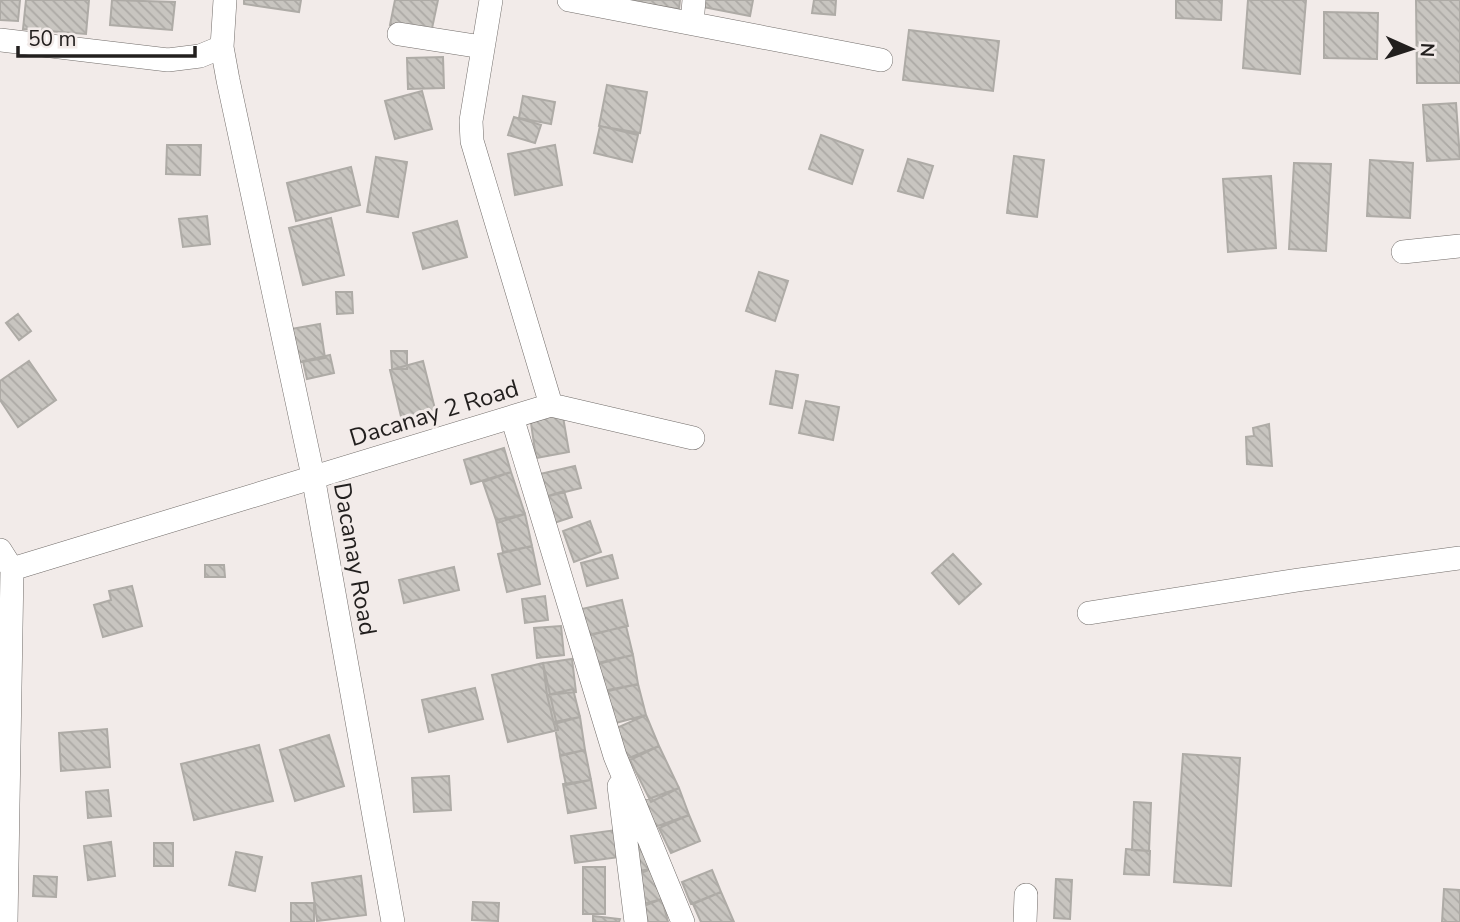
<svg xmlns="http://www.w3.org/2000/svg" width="1460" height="922" font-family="'Nunito Sans',sans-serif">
  <defs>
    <pattern id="building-back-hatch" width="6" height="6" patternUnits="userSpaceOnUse" patternTransform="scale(1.75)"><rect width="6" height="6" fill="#c8c5c0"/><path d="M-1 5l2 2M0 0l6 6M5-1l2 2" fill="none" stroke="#aca9a5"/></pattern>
  </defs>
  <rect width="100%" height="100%" fill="#f2ebe9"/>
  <path fill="url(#building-back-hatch)" stroke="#aeaba6" stroke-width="2" d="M0,0H20L18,21L0,20Z
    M26,0H89L86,34L23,29Z
    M112,0L175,2L172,30L110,25Z
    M244,0H301L299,12L244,4Z
    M395,0H438L431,33L390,25Z
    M620,0H680L679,9Z
    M705,0H753L750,16L703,7Z
    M814,0H836L835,15L812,13Z
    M1176,0H1222L1221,20L1176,18Z
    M1248,0H1306L1300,74L1243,68Z
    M1416,0H1460V83H1417Z
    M1324,12L1378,13L1377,59L1324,58Z
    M909,30L999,41L993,91L903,80Z
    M443,57L444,88L408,89L407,58Z
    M607,85L647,92L640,133L599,126Z
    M422,91L432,129L395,139L385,101Z
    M523,96L555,102L551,124L519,118Z
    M1456,103L1460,159L1427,161L1423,105Z
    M514,117L541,125L535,143L508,135Z
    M600,126L638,135L632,162L594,153Z
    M821,135L863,150L852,184L809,169Z
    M167,145H201L200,175L166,174Z
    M555,145L562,185L515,195L508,154Z
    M1014,156L1044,160L1037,217L1007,213Z
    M376,157L407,162L398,217L367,212Z
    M908,159L933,166L923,198L898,191Z
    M1370,160L1413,163L1410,218L1367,216Z
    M1294,163L1331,164L1326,251L1289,249Z
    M351,167L360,205L296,221L287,183Z
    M1271,176L1276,248L1228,252L1223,179Z
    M207,216L210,244L183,247L179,219Z
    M331,218L344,275L303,285L289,228Z
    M457,221L467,257L423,269L413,233Z
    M759,272L788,281L775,321L746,311Z
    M336,292H352L353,313L337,314Z
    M18,314L31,331L19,340L6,323Z
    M320,324L325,358L296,363L291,329Z
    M391,351H407V369H392Z
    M330,355L334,373L307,379L303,361Z
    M29,361L56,400L18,427L0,400V381Z
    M423,361L437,417L403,425L390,370Z
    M776,371L798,375L792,408L770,404Z
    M806,401L839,407L833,440L799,433Z
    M562,411L569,452L536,458L530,416Z
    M1269,424L1272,466L1247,464L1246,437L1254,436L1253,428Z
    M504,448L511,472L471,484L464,460Z
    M575,466L581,488L545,497L540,474Z
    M511,472L525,514L497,523L483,482Z
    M564,491L572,517L554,523L545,497Z
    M525,514L532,546L503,552L496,520Z
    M590,521L601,552L574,562L563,531Z
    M532,546L540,584L507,592L498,554Z
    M953,554L981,584L959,604L932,573Z
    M612,555L618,578L587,586L581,563Z
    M205,565H224L225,577H205Z
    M454,567L459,590L404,603L399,580Z
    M132,586L142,626L103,637L94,605L111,600L109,591Z
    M545,596L548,620L525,623L522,599Z
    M622,600L628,626L588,635L582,609Z
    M561,626L564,655L537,658L534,628Z
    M626,626L633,655L594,665L587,636Z
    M633,655L638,684L598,692L593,664Z
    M572,659L576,692L547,695L543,663Z
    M543,663L558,730L508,742L492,675Z
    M638,684L646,715L608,725L600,693Z
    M475,688L483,719L429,732L422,700Z
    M573,689L580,717L554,724L547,695Z
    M646,715L659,746L624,760L612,730Z
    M580,717L585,750L560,755L554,722Z
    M107,729L110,767L61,771L59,733Z
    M329,735L344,786L295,801L280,750Z
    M259,745L273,801L194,820L181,764Z
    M659,746L679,788L651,802L630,760Z
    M585,750L591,780L566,785L560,756Z
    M1183,754L1240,758L1231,886L1174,882Z
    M449,776L451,810L414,812L412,778Z
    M591,780L596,808L568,813L563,784Z
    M679,788L689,815L655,827L645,800Z
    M108,790L111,816L88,818L86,792Z
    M1134,802L1151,803L1149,851L1132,850Z
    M689,815L700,841L671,853L659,828Z
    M616,830L620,857L575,863L571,836Z
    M647,841L651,869L632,872L629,844Z
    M111,842L115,876L88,880L84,846Z
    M154,843H173V866H154Z
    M1126,849L1150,851L1149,875L1124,874Z
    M236,852L262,857L255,891L229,885Z
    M583,867H605V914H583Z
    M651,869L662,899L644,906L633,876Z
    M712,870L721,892L691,904L682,882Z
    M34,876L57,877L56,897L33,896Z
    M361,876L366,915L317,921L312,883Z
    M1056,879L1072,880L1070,919L1054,918Z
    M1444,889L1460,890V922H1442Z
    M721,892L734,922H701L693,904Z
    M662,899L668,922H648L643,904Z
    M473,902L499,903L498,921L472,920Z
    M291,903H314V922H291Z
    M593,916L620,919L619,922H593Z"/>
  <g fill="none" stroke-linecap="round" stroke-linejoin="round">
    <defs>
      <path id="minor" d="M225,0L222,47L228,80L313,476L393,922
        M491,0L471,121L472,141L551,405
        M569,0L881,60
        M692,23L694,0
        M399,34L482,47
        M0,40L168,60L200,56L222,47
        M1403,252L1460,246
        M551,405L693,438
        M512,417L615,756L683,922
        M0,550L12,569L6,922
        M12,569L551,405
        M1089,613L1298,580L1460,558
        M619,786L636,922
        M1025,922L1026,895"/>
    </defs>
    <use href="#minor" stroke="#726d6a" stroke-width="24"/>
    <use href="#minor" stroke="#fff" stroke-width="23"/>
  </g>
  <g text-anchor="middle" stroke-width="6" stroke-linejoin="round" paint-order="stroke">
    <g font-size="24" fill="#221f1e" stroke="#f2ebe9">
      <text transform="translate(434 413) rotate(-17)" y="8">Dacanay 2 Road</text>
      <text transform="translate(355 559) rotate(80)" y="8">Dacanay Road</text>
    </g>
  </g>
  <g transform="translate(1411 49) rotate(93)" stroke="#f2ebe9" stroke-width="5" paint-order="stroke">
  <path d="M0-5L12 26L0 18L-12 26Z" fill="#221f1e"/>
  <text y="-10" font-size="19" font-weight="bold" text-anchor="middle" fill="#221f1e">N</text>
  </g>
  <path d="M18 46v10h177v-10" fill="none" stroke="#221f1e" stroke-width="3.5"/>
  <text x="28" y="46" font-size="21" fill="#221f1e" stroke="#f2ebe9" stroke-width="5" paint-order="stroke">50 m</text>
</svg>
